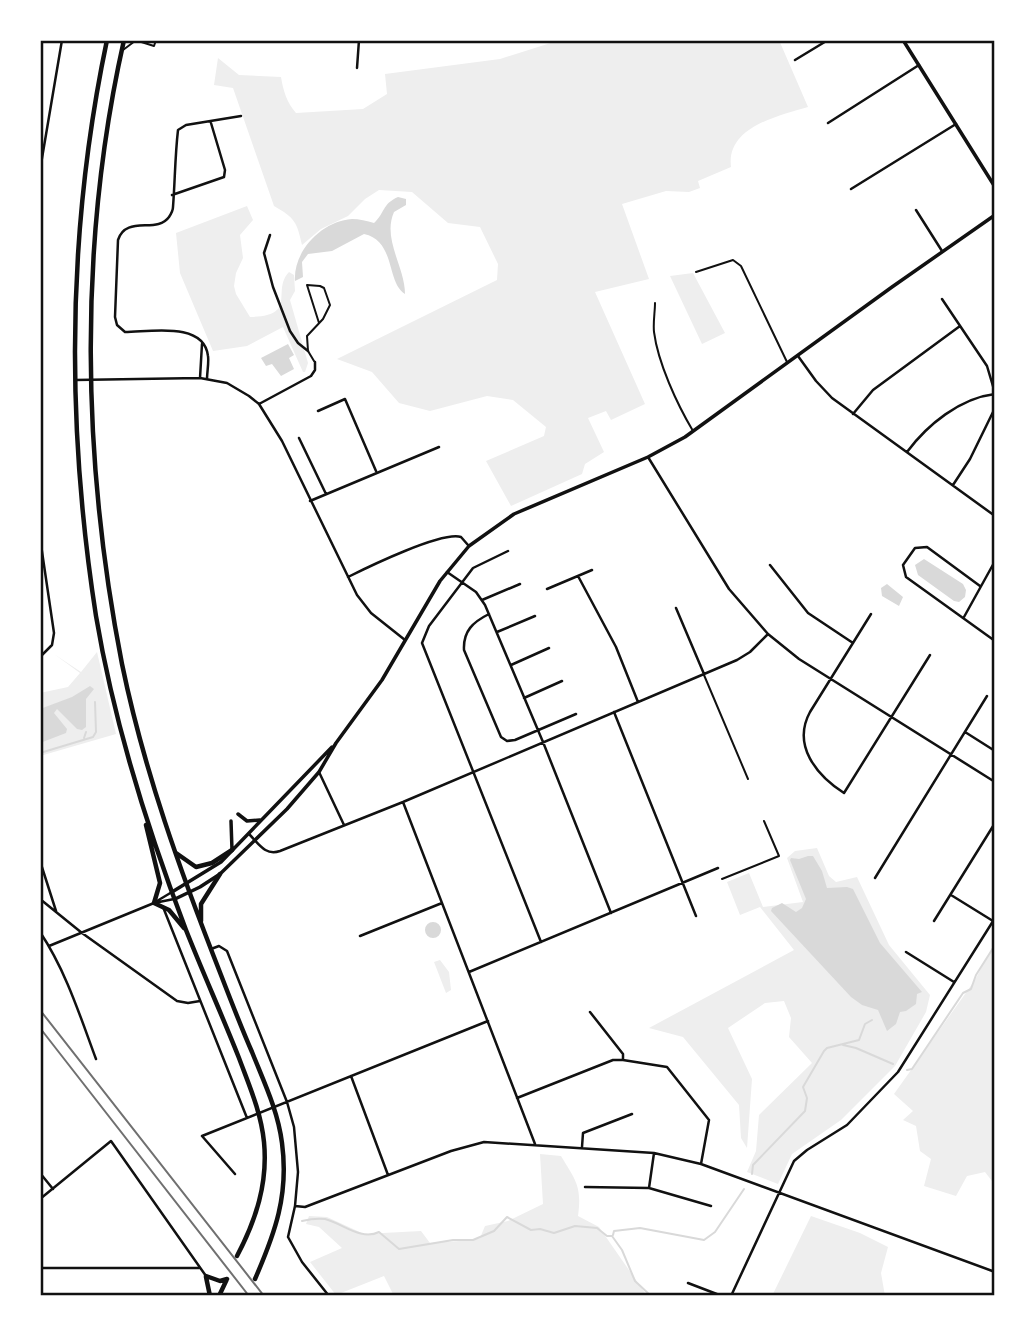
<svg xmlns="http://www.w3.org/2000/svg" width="1035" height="1336" font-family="'Public Sans',sans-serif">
  <rect width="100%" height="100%" fill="#fff"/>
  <path fill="#eee" d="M560,40H779L808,107C778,116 726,127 731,167L698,181L700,188L689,192L666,191L622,204L649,279L595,292L645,404L611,420L606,411L588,418L604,452L585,464L582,474L511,506L486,461L544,436L546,427L513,400L487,396L430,411L399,403L372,372L337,359L497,280L498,264L480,227L448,223L412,192L379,190L365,199L348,216L321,229L302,245C297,222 295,218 274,206L233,88L214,85L218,58L239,75L281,77C283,90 287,103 296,113L363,109L387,94L385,74L500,59Z
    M247,206L253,220L240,235L243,258L236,273L234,286L236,294L250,317C299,316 271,291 289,272L294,275L295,291L290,300L308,363L305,372H303L283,327L247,346L213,351L180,273L176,233Z
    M693,273L725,333L702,344L670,276Z
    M97,652L116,734L40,756V693L68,687L80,673L54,654L81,672Z
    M817,848L829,876L836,882L857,877L889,945L930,995L926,1012L895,1066L841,1120L792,1154L778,1184L747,1172L756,1151L759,1115L812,1063L789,1037L791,1018L784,1001L765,1003L728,1028L752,1079L747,1148L741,1138L739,1105L683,1037L649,1028L794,950L760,907L740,915L727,882L749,873L763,907L803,902L787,858L795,851Z
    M995,942V1185L985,1172L967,1176L956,1196L924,1186L931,1159L920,1151L916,1126L903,1120L913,1111L894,1094L975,980Z
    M440,960L449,972L451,990L446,993L434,962Z
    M540,1154L561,1156C576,1181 582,1186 578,1216L599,1227L647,1296H394L384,1276L336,1295L310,1262L342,1248L319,1227L306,1224L309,1216L327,1217L364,1234L421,1231L430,1243C445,1241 468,1242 480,1238L485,1226L508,1221L543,1204Z
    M811,1216L860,1233L888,1247L881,1273L885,1296H772Z"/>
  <path fill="#d9d9d9" d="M398,197L406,199V205L394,212C382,239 405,267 405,294C386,282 396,241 364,234L332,251L308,254L302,262L303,277L295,281C293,251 322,221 352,219C359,219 367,221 374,223C385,213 382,204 398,197Z
    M288,344L294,355L289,358L294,369L281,376L272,364L266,366L261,358Z
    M924,559L963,584L966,590L965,597L959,602L954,601L918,575L915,565Z
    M887,584L903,597L899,606L882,596L881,588Z
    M90,686L94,689L86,699V727L82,730L77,729L57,709L54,713L67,729L66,733L40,743V709L72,697Z
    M808,856H813L822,871L827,888L847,887L853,889L880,943L922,992L917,994L916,1004L906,1011L900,1012L896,1024L887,1031L878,1010L862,1005L851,997L771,911L772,908L782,903L796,912L802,908L806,899L790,860L791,858L799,859Z
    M425 930a8 8 0 1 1 16 0a8 8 0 1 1-16 0Z"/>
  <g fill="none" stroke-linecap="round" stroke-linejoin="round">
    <path stroke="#d9d9d9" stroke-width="2" d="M84,738L86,732
      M40,753L93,737L96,732L95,702
      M843,1045L856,1048L893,1064
      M907,1070L912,1069L963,993L971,989L976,975L995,945
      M752,1174L753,1165L805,1111L807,1098L803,1087L824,1051L827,1048L859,1040L865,1024L872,1020
      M302,1221C310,1219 317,1218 325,1219C342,1223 361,1241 379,1232L399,1249L453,1240H473L494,1231L507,1217L531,1230L540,1229L554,1233L575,1226L597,1228L607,1236H612L622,1250L635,1281L651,1296
      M613,1235L614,1231L640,1228L704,1240L715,1232L744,1189"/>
    <path stroke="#111" stroke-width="2" d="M135,40L154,46L156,40
      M123,50L135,41
      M696,272L733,260L741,266L787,362
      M655,303C655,312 653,322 654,332C658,363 677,404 693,431
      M314,361L308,351L307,336L323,319L330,305L324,288L320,286L307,285L319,323
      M704,675L748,779
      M722,879L779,856L764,821"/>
    <path stroke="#111" stroke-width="2.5" d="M795,60L828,40
      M357,68L359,40
      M828,123L919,65
      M40,170L62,40
      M851,189L956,124
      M172,195L224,177L225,170L211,123
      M916,210L942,251
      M270,235L264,253L273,287L290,331L298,343L308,351
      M942,299L987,366L995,393
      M798,356L816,381L832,398L995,516
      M200,378L202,344
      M207,379C207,372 209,363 208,356C204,321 150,332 125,332L117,325L115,317L118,240C126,215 157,234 169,217C171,214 173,209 173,207C175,181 175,156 178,130L186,125L241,116
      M75,380L200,378L227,383L249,396L259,404L282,441L357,595L371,613L405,640
      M259,404L311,376L315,370V362
      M318,411L345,399L376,471
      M853,414L873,390L960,326
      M299,438L326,494
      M907,452C927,425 960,398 995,394
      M648,457L729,589L768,634L799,659L995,782
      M953,485L970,459L994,410L995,401
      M310,501L439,447
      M40,538L54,633L52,645L40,657
      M508,551L473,568L429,626L422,643L541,942
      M770,565L808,613L853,643
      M447,572L476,592L485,605L543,742L611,913
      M578,576L616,647L638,702
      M348,577C368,567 442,531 461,537L468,545
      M980,586L927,547L915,548L903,565L906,577L995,641
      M547,589L592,570
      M482,600L520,584
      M676,608L704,674
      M489,614C473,622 463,631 464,650L501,737L507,741L515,740L576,714
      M871,614L810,712C792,745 816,775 844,793L930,655
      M964,617L995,561
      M497,632L535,616
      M511,665L549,648
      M524,698L562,681
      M614,712L696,916
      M965,732L995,751
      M319,772L344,825
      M403,802L535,1144
      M249,834C259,844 265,856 280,851L403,802L737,660L750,652L768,634
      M40,861L56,911
      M875,878L987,696
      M951,895L993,921
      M40,899L82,933L177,1001L188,1003L200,1001
      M157,901L172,892
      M163,907L247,1118
      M934,921L995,823
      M40,932C66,971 80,1016 96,1059
      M360,936L442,903
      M49,946L154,903L174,899
      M211,949L219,946L227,951L287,1102L294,1127L298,1172L295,1206L288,1237L302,1262L329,1296
      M906,952L954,982
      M469,972L718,868
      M590,1012L623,1054V1060
      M351,1076L388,1175
      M517,1098L613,1060H623L667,1067L709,1120L701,1164
      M582,1147L583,1133L632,1114
      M40,1173L53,1189
      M235,1174L202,1136L488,1021
      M585,1187L649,1188L711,1206
      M649,1188L654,1153
      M40,1199L111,1141L206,1276
      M295,1206L305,1207L451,1151L484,1142L654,1153L701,1164L995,1272
      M40,1268H199
      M688,1283L722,1296
      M731,1296L794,1161L807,1150L847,1125L898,1072L995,918"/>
    <path stroke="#111" stroke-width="3.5" d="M903,40L995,187
      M238,814L247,821L260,820
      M231,821L232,850
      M172,892L221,862L332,747
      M175,899L200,887L220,874L287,809L319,772L336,743L382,680L440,581L469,546L514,514L648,457L685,437L892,287L995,215"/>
    <path stroke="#111" stroke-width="4.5" d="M107,40C67,230 66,424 96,616C114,723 147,828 186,930C203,973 222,1015 239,1058C249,1085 261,1112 264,1142C268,1183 256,1220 237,1256
      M124,40C78,244 82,460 122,664C144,771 181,873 221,975C231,1001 241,1027 252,1052C264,1082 278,1111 282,1143C289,1195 275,1233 255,1279
      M146,825L160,883L154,903L169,910L184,928
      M176,853L196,867L212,863L232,850
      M201,921V904L220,874
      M206,1276L220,1281L227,1279
      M206,1277L210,1296
      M219,1296L227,1279"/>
    <path stroke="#707070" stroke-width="2" d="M40,1010L264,1296
      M40,1028L249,1296"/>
  </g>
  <rect width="1035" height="1336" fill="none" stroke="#ffffff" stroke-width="84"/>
  <rect x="42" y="42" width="951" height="1252" fill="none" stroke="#111" stroke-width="2.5"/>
</svg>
